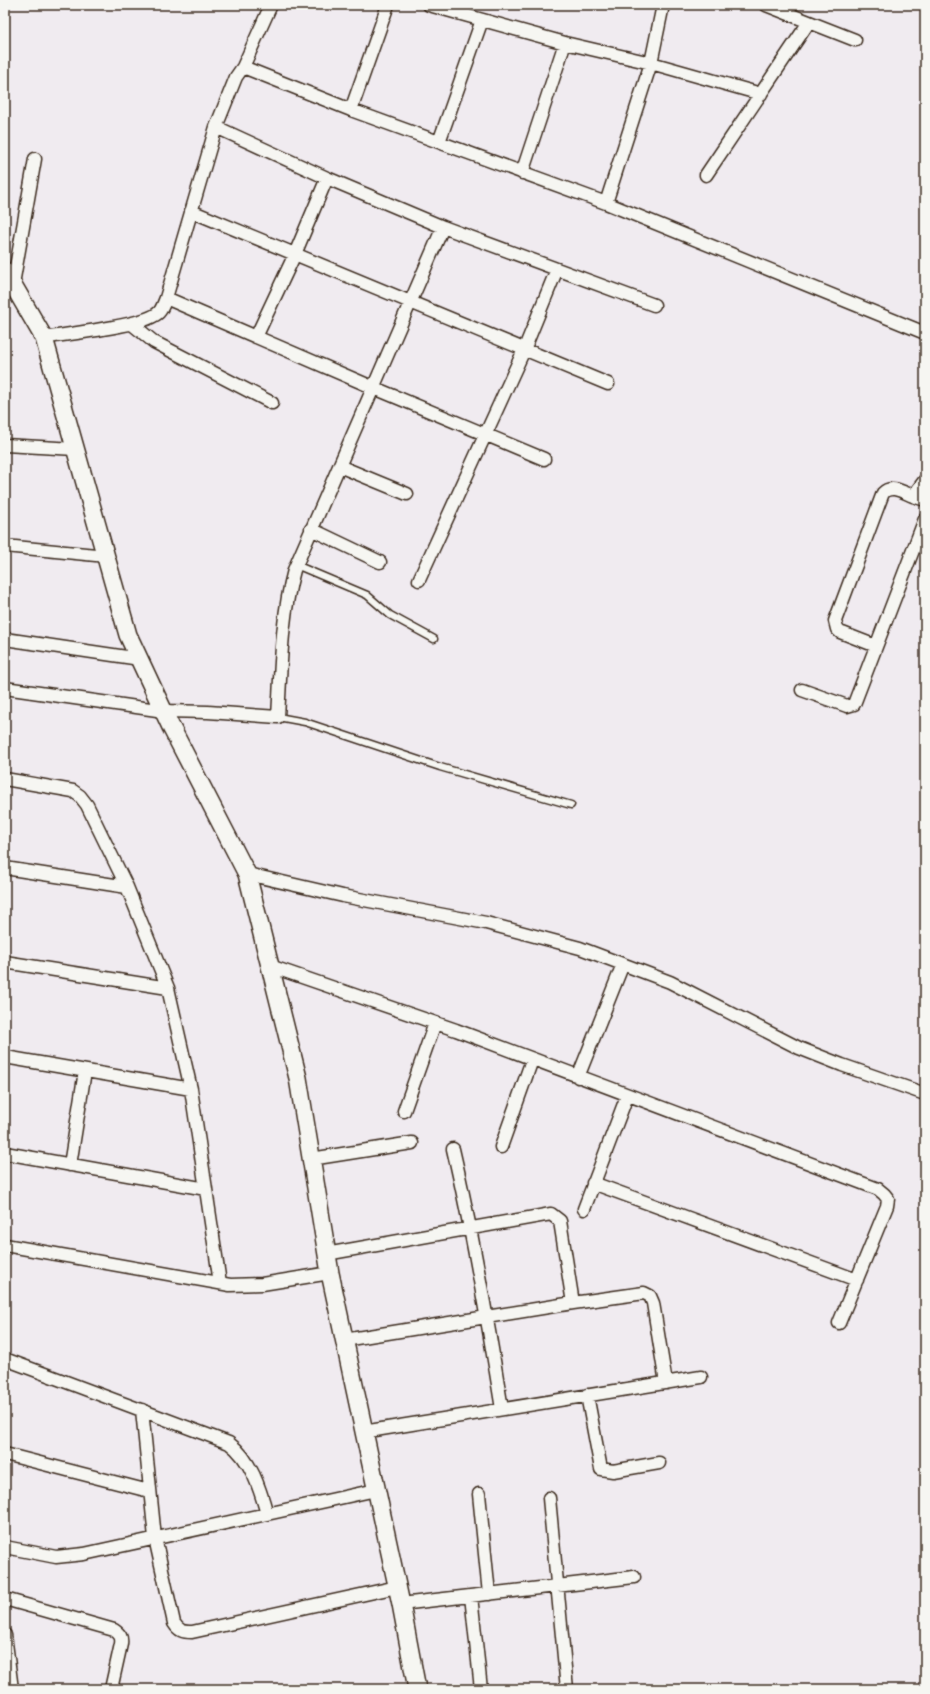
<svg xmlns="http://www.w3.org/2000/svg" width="930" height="1694" font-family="'Comic Neue',sans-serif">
  <rect width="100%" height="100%" fill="#f0ebf0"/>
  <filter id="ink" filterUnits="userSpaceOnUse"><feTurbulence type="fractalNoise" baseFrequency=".025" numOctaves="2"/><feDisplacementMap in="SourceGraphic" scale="8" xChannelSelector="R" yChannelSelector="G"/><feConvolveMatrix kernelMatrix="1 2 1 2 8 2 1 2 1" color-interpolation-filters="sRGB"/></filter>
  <g filter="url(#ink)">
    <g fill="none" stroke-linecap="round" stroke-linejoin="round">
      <defs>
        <path id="lane" d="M296,565L367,595L390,615L434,639
          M278,717L305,722L440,767L571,805"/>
        <path id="street" d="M429,5L565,43L651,63L761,94
          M766,5L855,40
          M243,67L351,110L606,203L925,333
          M351,110L388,5
          M216,127L236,77L243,67L271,5
          M439,142L482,20
          M522,173L565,43
          M706,175L809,22
          M606,203L651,63L663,5
          M191,211L608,384
          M13,284L35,159
          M166,298L372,387L544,459
          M132,324L154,342L272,403
          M256,337L295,254L327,178
          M44,338C65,334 147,326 159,312C162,309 164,303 166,298L216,127L327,178L443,227L654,305
          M5,445L75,449
          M339,466L407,494
          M925,480L913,496L925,500
          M311,529L380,562
          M5,546L106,556
          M419,580L524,350L557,269
          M5,639L140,659
          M876,646L840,632L837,629L835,621L883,493C891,484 903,492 913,496
          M5,688L164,711L208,712L278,717C281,668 281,618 294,570L443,227
          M802,690L847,706L854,704L925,519
          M5,779L73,791L80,796L87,805L127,887L168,988L191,1089L220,1283
          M5,868L127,887
          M247,874L343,896L486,923L580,948L670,982L799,1048L842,1065L925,1094
          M5,962L168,988
          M270,966L456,1030L878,1189L884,1194L888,1199L887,1206L839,1323
          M5,1057L191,1089
          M578,1077L623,964
          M404,1111L435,1023
          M501,1147L532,1060
          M453,1149C473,1235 488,1322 502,1409
          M5,1153L206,1189
          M311,1159L412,1143
          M70,1165L85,1071
          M593,1183L857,1280
          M584,1209L627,1096
          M5,1245L230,1285L262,1284L330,1273
          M326,1254L551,1214L560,1221L573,1303
          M344,1340L573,1303L644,1293L650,1296L653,1303L666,1383
          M5,1359L229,1443C251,1459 260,1489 267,1514
          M587,1395L601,1469L613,1471L659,1463
          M142,1410L155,1538L174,1623C179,1631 183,1632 192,1632L397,1587
          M363,1432L701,1377
          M5,1454L149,1491
          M479,1494L489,1594
          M549,1498L567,1689
          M5,1547L56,1557L84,1554L376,1490
          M471,1596L481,1689
          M5,1599L114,1630C120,1634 122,1637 121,1644L111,1689
          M401,1604L634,1577
          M5,1635L12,1689"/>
        <path id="secondary" d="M5,271L44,338L128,635L171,727L247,874L298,1078L330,1273L401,1604L417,1689"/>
      </defs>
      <use href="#lane" stroke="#3b2a1e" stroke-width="9"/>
      <use href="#street" stroke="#3b2a1e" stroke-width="15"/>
      <use href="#secondary" stroke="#3b2a1e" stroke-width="20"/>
      <use href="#lane" stroke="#f6f6f2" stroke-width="6"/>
      <use href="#street" stroke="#f6f6f2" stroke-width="12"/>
      <use href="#secondary" stroke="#f6f6f2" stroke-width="17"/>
    </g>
  </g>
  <rect width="930" height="1694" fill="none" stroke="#f6f6f2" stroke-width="20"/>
  <rect x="10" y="10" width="910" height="1674" fill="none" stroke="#3b2a1e" stroke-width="1.5" filter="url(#ink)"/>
</svg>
